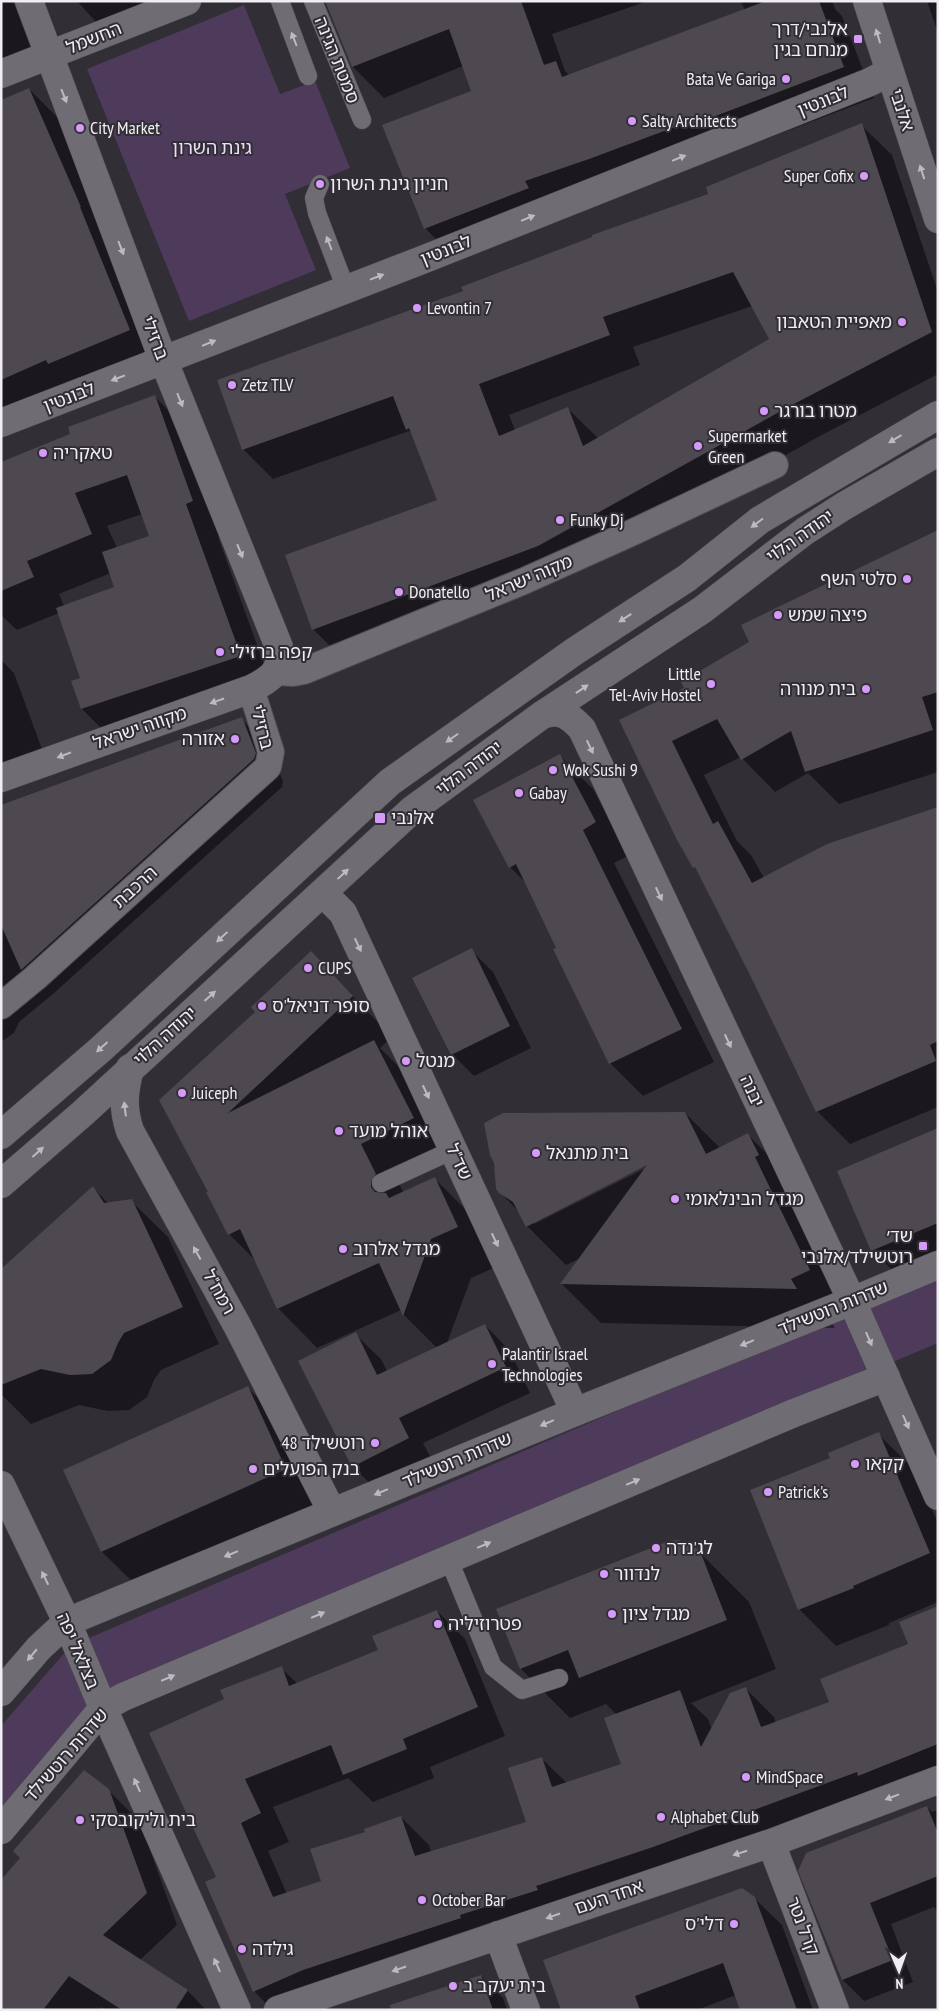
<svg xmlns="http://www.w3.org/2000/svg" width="939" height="2011" font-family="'PT Sans Narrow','Noto Sans Hebrew',sans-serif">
  <rect width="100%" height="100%" fill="#322e35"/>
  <path fill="#4e3a5a" d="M244,5L280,94L315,81L350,168L285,194L316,270L189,321L87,69Z
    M938,1273V1343L110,1691L90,1702L1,1808V1726L67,1650L89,1638Z"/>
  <path fill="#0007" fill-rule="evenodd" d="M1,1H13L37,64L1,78Z
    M77,1H190L104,31Z
    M325,1H648L552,34L565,71L569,75L745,11L741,1H832L835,9L842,16L874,98L724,155L721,152L456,259L425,228L472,92L463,66L384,98L353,67Z
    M927,1H938V33Z
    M29,89L58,118L109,236L158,359L1,421V102Z
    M861,125L892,155L938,292V374L820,436L568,576L343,659L313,629L438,500L413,434L409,431L273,479L243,449L465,292L710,195ZM752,306L770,340L598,438L568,409L515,430L509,415L640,365L633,347Z
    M155,397L188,430L226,534L218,537L273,689L115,742L82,709L73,682L82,679L59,613L17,630L1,615V464L72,435ZM142,514L151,537L117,548L107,526ZM111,573L116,588L64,606L59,594Z
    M938,532V772L839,804L808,773L775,792L741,757L704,775L737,841L751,855L764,878L938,808V1107L850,1144L817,1111L750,972L698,871L679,839L620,721L686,688Z
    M1,660L14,673L50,771L1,788Z
    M241,719L269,747L283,781L282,787L53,994L19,1022L14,1033L1,1042V806Z
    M560,756L593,789L628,856L614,863L714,1062L643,1096L610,1063L555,950L557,948L527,884L510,867L475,800Z
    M471,950L493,972L531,1048L474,1076L452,1054Z
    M311,953L392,1037L380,1048L413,1081L452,1158L399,1184L404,1193L435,1179L474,1218L496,1267L471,1278L447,1343L485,1325L510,1351L530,1393L423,1443L434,1464L378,1492L353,1466L355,1334L381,1359L387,1371L437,1348L404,1315L401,1310L317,1348L278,1308L257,1262L229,1234L210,1192L160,1100L257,1012Z
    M685,1113L720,1148L748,1135L787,1174L849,1309L829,1319L835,1328L601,1323L562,1284L581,1258L566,1265L527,1226L520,1213L500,1192ZM652,1161L654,1164L534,1224V1221Z
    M938,1130V1269L905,1283L872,1250Z
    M93,1188L109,1204L131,1201L168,1237L219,1344L161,1370L154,1380L147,1397L129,1410L108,1411L79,1405L31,1424L1,1394V1270Z
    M247,1387L284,1424L322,1506L139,1588L102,1552L65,1470Z
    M878,1434L915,1470L938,1523V1602L889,1623V1625L836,1646L799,1609Z
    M699,1552L749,1602L776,1669L691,1703L708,1719L712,1730L746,1689L774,1717L776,1723L831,1702L910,1645L938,1608V1783L272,2010L254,1991L217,1878L225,1699L281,1668L298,1684L380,1651L437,1611L465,1639L505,1736L430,1767L434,1778L373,1802L348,1778L273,1807L289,1842L268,1851L287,1894L322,1882L366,1833L401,1817L429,1845L431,1852L528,1822L541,1758L567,1783L623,1765L616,1714L606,1704L570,1718L521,1669L498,1609Z
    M108,1790L140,1822L177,1925L140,1960L187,1990L206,2010H106L101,2007L98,2010H1Z
    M927,1807L932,1812L938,1810V1912L934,1907L891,1924L913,1982L864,2001L843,1980L800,1871Z
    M754,1898L782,1925L813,2010H742L736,1995L697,2010H563Z
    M481,1976L503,1998L507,2010H393Z"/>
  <path fill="#4e4951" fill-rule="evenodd" d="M325,1H521L544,65L556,61L562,77L766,1H819L844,67L692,125L691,121L589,159L525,181L529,188L424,229L382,125L471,91L449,29L352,67Z
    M29,88L81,207H80L130,330L48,364L46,360L1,380V100Z
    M862,123L932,332L790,406L538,546L312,630L285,555L437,500L409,428L406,430L393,396L242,450L217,380L463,291L461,287L592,237V235L708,194L706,187ZM733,272L769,339L583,446L568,407L499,436L479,384L610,335L603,317Z
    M155,395L193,501L186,504L241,656L81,709L71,681L80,678L56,608L114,587L102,552L149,536L127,475L75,493L92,534L27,561L34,577L1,591V462L70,434L68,427Z
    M938,530V692L922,697L933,730L805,772L791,731L741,760L717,719L672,741L713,824L718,821L752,883L827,844L938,807V1041L930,1045L936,1061L816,1112L749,973L695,867L693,868L677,840L619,720L684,688L681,682L749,642L741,625Z
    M242,717L256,753L254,759L21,970L1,925V805Z
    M560,754L596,822L583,830L682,1029L609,1064L553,949L556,948L516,864L509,868L473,800Z
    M472,948L510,1026L451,1055L412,978Z
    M311,951L353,996L228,1113L374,1040L414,1118L361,1144L376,1174L371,1182V1187L375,1192L386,1193L389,1198L435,1177L458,1227L431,1239L403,1316L379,1263L277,1309L240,1229L228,1235L206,1192H208L159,1100L255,1012L251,1007Z
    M685,1112L706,1154L748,1133L759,1155L755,1157L810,1270L791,1279L797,1289L560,1284L647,1165L526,1227L513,1202L499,1193L496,1189L494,1163L490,1155L484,1123L503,1113Z
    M938,1128V1223L871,1251L837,1171Z
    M93,1186L104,1203L132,1199L183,1307L124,1333L118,1343L111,1360L92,1374L70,1375L41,1369L1,1385V1269Z
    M485,1324L506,1367L399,1418L409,1438L352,1467L298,1361L356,1332L377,1375Z
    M248,1386L286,1469L101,1552L63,1470Z
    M879,1432L930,1553L853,1586L854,1588L798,1610L750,1490L830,1458L828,1453Z
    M678,1540L687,1543L700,1551L727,1620L579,1678L568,1650L520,1669L496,1609L669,1541Z
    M938,1606V1744L858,1776L857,1772L653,1847L536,1886L538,1890L460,1915L461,1918L303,1970L253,1992L205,1882L216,1877L149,1733L224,1699L220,1690L282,1666L289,1686L378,1650L372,1636L437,1610L478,1707L403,1739L407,1749L343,1775L331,1745L245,1779L261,1813L241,1823L273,1897L321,1881L310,1849L365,1832L364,1829L401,1816L415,1856L526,1822L508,1768L542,1757L552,1787L621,1764L604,1718L680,1690L701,1747L730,1693L746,1687L761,1727L829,1702L820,1679L908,1644L899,1622Z
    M84,1770L109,1789L147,1893L103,1935L188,1990L175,2010H122L69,1976L43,2010H1V1880L20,1858L13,1851Z
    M927,1806L938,1833V1876L870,1903L893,1960L842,1980L798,1871L806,1853Z
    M742,1888L755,1897L797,2010H740L723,1963L635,1996L640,2010H561L543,1960Z
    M481,1975L493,2010H391L390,2005Z"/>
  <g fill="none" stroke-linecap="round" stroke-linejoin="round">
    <defs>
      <path id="service" d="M280,1L308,76
        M313,1L362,120
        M320,184L314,198L317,213L346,289
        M381,1183L453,1150
        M449,1560L493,1667L522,1690L559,1678"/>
      <path id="pedestrian" d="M276,672L293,673L304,671L524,581L629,534L775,465
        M1,1006L35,978L268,767L271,752L251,689"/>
      <path id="minor" d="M867,1L938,219
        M1,74L187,1
        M1,423L422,260L870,82L889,72
        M542,715C560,708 570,716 582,729L852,1301L938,1496
        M1,778L251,689C271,679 283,671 279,647L159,349L29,1
        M318,897L329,899L343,913L575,1412
        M130,1068C124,1092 122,1107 130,1131L238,1327L332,1512
        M103,1708L237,2010
        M771,1843L835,2010
        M498,1935L526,2010
        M278,2010L771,1843L938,1780"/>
      <path id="tertiary" d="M1,1135L101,1049L390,782L575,651L687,578L760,520L938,415
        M1,1184L83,1113L412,810L542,715L702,610L805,531L844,506L938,452
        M1,1485L67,1622L103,1708
        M1,1692L39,1648L67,1622L575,1412L852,1301L938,1265
        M1,1830L103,1708L123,1697L794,1413L886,1377"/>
    </defs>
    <use href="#service" stroke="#4d4a50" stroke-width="19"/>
    <use href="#pedestrian" stroke="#4d4a50" stroke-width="28"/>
    <use href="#minor" stroke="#4d4a50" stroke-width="29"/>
    <use href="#tertiary" stroke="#4d4a50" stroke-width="29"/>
    <use href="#service" stroke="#706c74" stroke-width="18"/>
    <use href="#pedestrian" stroke="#706c74" stroke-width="26"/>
    <use href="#minor" stroke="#706c74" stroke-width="28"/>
    <use href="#tertiary" stroke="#706c74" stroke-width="28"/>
  </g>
  <defs><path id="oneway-solid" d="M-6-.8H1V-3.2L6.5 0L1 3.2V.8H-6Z" transform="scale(1.25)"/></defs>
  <g fill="#bdbac0">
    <use href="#oneway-solid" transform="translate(878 36) rotate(-107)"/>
    <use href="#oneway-solid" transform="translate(294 39) rotate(-111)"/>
    <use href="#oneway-solid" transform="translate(64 96) rotate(69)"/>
    <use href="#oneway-solid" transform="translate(679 158) rotate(-22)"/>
    <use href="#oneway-solid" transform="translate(922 172) rotate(-108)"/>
    <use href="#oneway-solid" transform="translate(528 218) rotate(-22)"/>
    <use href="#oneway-solid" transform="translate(329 243) rotate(-111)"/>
    <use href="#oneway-solid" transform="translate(121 248) rotate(69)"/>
    <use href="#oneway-solid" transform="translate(377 277) rotate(-21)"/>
    <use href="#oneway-solid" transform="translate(209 343) rotate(-22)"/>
    <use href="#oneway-solid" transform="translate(118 378) rotate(159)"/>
    <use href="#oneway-solid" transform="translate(180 400) rotate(68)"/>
    <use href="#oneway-solid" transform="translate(895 439) rotate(149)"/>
    <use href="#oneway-solid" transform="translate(757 523) rotate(143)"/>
    <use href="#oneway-solid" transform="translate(240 551) rotate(68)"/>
    <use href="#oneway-solid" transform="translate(625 618) rotate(147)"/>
    <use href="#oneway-solid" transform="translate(582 689) rotate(-34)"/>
    <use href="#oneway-solid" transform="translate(217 701) rotate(161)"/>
    <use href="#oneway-solid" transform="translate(452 738) rotate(145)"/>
    <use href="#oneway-solid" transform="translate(590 747) rotate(65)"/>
    <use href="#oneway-solid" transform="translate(64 755) rotate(159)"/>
    <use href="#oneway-solid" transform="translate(343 874) rotate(-43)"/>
    <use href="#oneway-solid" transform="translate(659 894) rotate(65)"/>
    <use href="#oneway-solid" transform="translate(222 937) rotate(137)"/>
    <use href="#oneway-solid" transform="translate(358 945) rotate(65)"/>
    <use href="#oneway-solid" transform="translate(210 996) rotate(-42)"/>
    <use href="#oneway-solid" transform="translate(728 1041) rotate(65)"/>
    <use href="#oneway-solid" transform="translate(102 1047) rotate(138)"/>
    <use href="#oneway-solid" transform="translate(426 1092) rotate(65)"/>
    <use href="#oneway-solid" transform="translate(125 1109) rotate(-97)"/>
    <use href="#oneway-solid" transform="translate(38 1152) rotate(-42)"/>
    <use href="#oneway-solid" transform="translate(495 1240) rotate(65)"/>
    <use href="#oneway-solid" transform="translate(197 1253) rotate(-119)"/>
    <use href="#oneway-solid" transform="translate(869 1339) rotate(66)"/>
    <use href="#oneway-solid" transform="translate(747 1343) rotate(158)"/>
    <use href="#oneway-solid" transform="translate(906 1422) rotate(66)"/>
    <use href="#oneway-solid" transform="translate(547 1423) rotate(157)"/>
    <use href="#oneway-solid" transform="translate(633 1482) rotate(-23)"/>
    <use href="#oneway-solid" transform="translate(381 1492) rotate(157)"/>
    <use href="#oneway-solid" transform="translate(484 1545) rotate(-23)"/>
    <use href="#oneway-solid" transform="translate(231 1554) rotate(158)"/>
    <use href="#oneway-solid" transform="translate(45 1578) rotate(-116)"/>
    <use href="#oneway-solid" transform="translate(318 1615) rotate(-23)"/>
    <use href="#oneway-solid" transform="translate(32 1655) rotate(130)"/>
    <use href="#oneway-solid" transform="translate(168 1678) rotate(-23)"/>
    <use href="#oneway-solid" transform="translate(137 1785) rotate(-114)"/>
    <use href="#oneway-solid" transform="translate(892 1797) rotate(159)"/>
    <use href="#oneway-solid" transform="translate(740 1853) rotate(162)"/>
    <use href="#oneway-solid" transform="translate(553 1916) rotate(161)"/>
    <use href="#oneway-solid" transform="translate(217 1965) rotate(-114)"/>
    <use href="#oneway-solid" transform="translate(399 1969) rotate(161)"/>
  </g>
  <g fill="#d69bfa" stroke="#322e35" stroke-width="2">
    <rect x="853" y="34" width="10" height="10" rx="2.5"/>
    <circle cx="786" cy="79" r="5"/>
    <circle cx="632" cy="121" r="5"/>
    <circle cx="80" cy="128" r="5"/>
    <circle cx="864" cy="176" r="5"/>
    <circle cx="320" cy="184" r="5"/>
    <circle cx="417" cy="308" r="5"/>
    <circle cx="902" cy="322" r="5"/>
    <circle cx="232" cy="385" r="5"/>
    <circle cx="764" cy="411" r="5"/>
    <circle cx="698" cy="446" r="5"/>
    <circle cx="43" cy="453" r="5"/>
    <circle cx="560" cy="520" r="5"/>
    <circle cx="907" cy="579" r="5"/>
    <circle cx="399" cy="592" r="5"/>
    <circle cx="778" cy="615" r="5"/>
    <circle cx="220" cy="652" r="5"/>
    <circle cx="711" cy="684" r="5"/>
    <circle cx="866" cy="689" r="5"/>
    <circle cx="235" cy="739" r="5"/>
    <circle cx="553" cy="770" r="5"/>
    <circle cx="519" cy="793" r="5"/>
    <rect x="374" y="812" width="12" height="12" rx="2.5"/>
    <circle cx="308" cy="968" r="5"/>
    <circle cx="262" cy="1006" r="5"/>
    <circle cx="406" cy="1061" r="5"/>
    <circle cx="182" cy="1093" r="5"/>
    <circle cx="339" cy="1131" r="5"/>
    <circle cx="536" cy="1153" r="5"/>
    <circle cx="675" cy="1199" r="5"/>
    <rect x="918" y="1241" width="10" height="10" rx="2.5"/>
    <circle cx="343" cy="1249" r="5"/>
    <circle cx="492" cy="1364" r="5"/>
    <circle cx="375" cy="1443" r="5"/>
    <circle cx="855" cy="1464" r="5"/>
    <circle cx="253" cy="1469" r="5"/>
    <circle cx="768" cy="1492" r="5"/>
    <circle cx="656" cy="1548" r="5"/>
    <circle cx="604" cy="1574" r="5"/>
    <circle cx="612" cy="1614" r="5"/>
    <circle cx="438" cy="1624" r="5"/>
    <circle cx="746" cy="1777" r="5"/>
    <circle cx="661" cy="1817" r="5"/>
    <circle cx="80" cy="1820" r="5"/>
    <circle cx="422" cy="1900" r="5"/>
    <circle cx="734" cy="1924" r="5"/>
    <circle cx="242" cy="1949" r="5"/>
    <circle cx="453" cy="1986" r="5"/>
  </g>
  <g text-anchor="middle" stroke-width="4" stroke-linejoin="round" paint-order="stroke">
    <g font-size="18" fill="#f0eef2" stroke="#322e35" text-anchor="start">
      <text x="848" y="35" text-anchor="end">אלנבי/דרך<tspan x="848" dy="21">מנחם בגין</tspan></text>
      <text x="776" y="85" text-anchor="end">Bata Ve Gariga</text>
      <text x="642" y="127">Salty Architects</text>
      <text x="90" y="134">City Market</text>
      <text x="854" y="182" text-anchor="end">Super Cofix</text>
      <text x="330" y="190">חניון גינת השרון</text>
      <text x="427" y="314">Levontin 7</text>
      <text x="892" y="328" text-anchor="end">מאפיית הטאבון</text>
      <text x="242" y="391">Zetz TLV</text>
      <text x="774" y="417">מטרו בורגר</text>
      <text x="708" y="442">Supermarket<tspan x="708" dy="21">Green</tspan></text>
      <text x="53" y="459">טאקריה</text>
      <text x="570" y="526">Funky Dj</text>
      <text x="897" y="585" text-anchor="end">סלטי השף</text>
      <text x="409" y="598">Donatello</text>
      <text x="788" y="621">פיצה שמש</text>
      <text x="230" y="658">קפה ברזילי</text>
      <text x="701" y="680" text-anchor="end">Little<tspan x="701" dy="21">Tel-Aviv Hostel</tspan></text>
      <text x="856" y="695" text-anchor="end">בית מנורה</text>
      <text x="225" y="745" text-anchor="end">אזורה</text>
      <text x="563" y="776">Wok Sushi 9</text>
      <text x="529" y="799">Gabay</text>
      <text x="391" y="824">אלנבי</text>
      <text x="318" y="974">CUPS</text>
      <text x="272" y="1012">סופר דניאל'ס</text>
      <text x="416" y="1067">מנטל</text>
      <text x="192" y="1099">Juiceph</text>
      <text x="349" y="1137">אוהל מועד</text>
      <text x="546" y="1159">בית מתנאל</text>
      <text x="685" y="1205">מגדל הבינלאומי</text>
      <text x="913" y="1242" text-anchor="end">שד׳<tspan x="913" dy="21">רוטשילד/אלנבי</tspan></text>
      <text x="353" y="1255">מגדל אלרוב</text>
      <text x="502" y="1360">Palantir Israel<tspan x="502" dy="21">Technologies</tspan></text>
      <text x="365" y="1449" text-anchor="end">רוטשילד 48</text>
      <text x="865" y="1470">קקאו</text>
      <text x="263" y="1475">בנק הפועלים</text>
      <text x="778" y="1498">Patrick's</text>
      <text x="666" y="1554">לג'נדה</text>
      <text x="614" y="1580">לנדוור</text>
      <text x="622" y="1620">מגדל ציון</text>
      <text x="448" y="1630">פטרוזיליה</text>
      <text x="756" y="1783">MindSpace</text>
      <text x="671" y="1823">Alphabet Club</text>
      <text x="90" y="1826">בית וליקובסקי</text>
      <text x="432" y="1906">October Bar</text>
      <text x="724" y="1930" text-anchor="end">דלי'ס</text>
      <text x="252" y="1955">גילדה</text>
      <text x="463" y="1992">בית יעקב ב</text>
    </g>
    <g font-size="18" fill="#f0eef2" stroke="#322e35">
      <text transform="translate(94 38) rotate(-22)" y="6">החשמל</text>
      <text transform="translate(337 60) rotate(68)" y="6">סמטת הגינה</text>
      <text transform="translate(823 101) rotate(-22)" y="6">לבונטין</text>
      <text transform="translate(902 110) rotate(72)" y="6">אלנבי</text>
      <text transform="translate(446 250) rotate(-22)" y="6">לבונטין</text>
      <text transform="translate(155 338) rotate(69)" y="6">ברזילי</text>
      <text transform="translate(69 397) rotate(-21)" y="6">לבונטין</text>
      <text transform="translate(800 536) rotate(-35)" y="6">יהודה הלוי</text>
      <text transform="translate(529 578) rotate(-23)" y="6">מקוה ישראל</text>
      <text transform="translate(262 727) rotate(76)" y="6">ברזילי</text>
      <text transform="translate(140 728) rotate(-19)" y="6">מקווה ישראל</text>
      <text transform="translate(469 768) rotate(-37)" y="6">יהודה הלוי</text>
      <text transform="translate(135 887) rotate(-42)" y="6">הרכבת</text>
      <text transform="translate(165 1036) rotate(-42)" y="6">יהודה הלוי</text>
      <text transform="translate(752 1091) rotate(65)" y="6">יבנה</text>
      <text transform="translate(459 1162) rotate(65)" y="6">שד"ל</text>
      <text transform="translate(219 1292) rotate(61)" y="6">רמח"ל</text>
      <text transform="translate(833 1308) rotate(-22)" y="6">שדרות רוטשילד</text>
      <text transform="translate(457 1460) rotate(-23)" y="6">שדרות רוטשילד</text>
      <text transform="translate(78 1651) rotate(67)" y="6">בצלאל יפה</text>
      <text transform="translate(66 1755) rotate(-49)" y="6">שדרות רוטשילד</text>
      <text transform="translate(609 1897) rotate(-19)" y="6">אחד העם</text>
      <text transform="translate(803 1926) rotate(69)" y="6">קרל נטר</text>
    </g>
    <g font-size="18" fill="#ecddf7" stroke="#322e35">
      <text x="212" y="154">גינת השרון</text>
    </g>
  </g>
  <rect width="939" height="2011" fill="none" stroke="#f0eef2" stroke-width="5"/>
  <g transform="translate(899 1971) rotate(178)" stroke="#322e35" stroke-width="4" paint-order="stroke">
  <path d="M0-4L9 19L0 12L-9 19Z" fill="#f0eef2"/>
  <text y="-8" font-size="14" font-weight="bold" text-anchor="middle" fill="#f0eef2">N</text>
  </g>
</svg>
